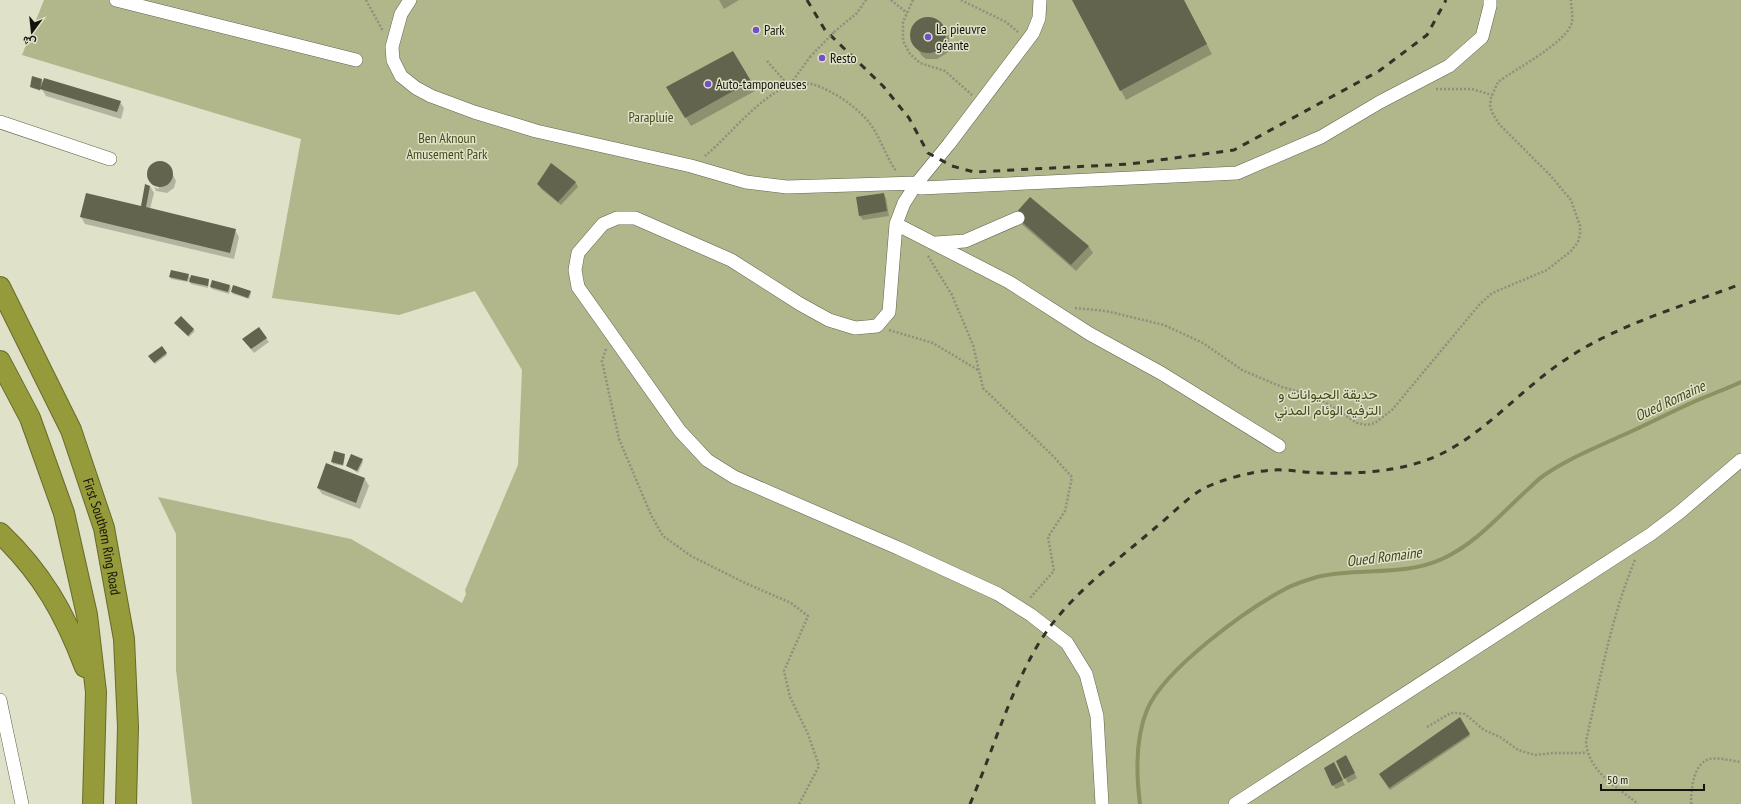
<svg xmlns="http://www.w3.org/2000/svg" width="1741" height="804" font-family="'PT Sans Narrow',Vazirmatn,sans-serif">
  <rect width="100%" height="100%" fill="#dfe2c9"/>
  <path fill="#b2b68b" d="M44,0H1741V804H192L176,670V534L158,497L351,539L462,603L466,594L465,590L518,465L522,370L475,291L399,315L272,298L301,139L22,55Z"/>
  <path fill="#0003" d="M719,0H739L724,9Z
    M1073,0H1183L1212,54L1126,100Z
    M925,18L936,20L944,29L945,45H947L946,33L949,36V48L947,53L937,59H926L922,56L911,39V34L915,24Z
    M733,52L755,91L691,126L673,97Z
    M42,80L43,83L120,102L124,108L121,119L46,96L41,88L40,91L32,88L31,86Z
    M165,163L170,169L176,181L174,188L167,193L156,191L154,187L158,189L159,187L152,183L148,176L149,169L154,164Z
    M551,165L576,183L578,187L561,205L541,189L538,184Z
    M150,186L154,193L150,209L235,230L239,237L234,259L85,224L81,217L141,208Z
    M883,194L886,198L889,216L863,220L860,216L857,198Z
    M1030,198L1089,247L1093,253L1076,271L1019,222Z
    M188,275L191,279L209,280L208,288L191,284L189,279L188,282L171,279L170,277Z
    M230,286L231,288L229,294L212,289L211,287Z
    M234,286L250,291L251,293L249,299L233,294L232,292Z
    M181,318L195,331L189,337L177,325Z
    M266,338L269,342L254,353L246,343Z
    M162,347L167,355L155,364L150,356Z
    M344,455L345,457L343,466L333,464L332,462Z
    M362,460L363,462L358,473L347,466Z
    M327,465L365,479L369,486L360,509L322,494L318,488Z
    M1460,719L1470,736L1390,790L1380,774Z
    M1348,761L1357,778L1348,783L1337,762Z
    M1336,768L1345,785L1336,789L1333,785Z"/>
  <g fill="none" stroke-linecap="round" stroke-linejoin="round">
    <path stroke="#8d9161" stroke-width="4" d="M1140,804C1136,773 1135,739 1147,710C1164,669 1247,609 1287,588C1295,584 1307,580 1317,577C1357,567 1403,577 1442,559C1475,544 1499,516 1525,492C1531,487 1537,480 1543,476C1567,459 1595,448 1621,436C1644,426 1667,414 1689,404C1706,396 1724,390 1741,382"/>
  </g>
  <path fill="#62644e" d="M1072,0H1184L1207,44L1120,91Z
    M910 35a18 18 0 1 1 36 0a18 18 0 1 1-36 0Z
    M733,51L751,81L685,118L666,87Z
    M32,76L42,79L40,90L30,87Z
    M44,78L121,101L117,112L40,89Z
    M147 174a13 13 0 1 1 26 0a13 13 0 1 1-26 0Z
    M551,163L576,182L558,202L537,184Z
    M145,184L150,186L146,207L236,229L230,253L80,217L86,193L141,206Z
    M884,193L887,211L859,216L856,197Z
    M1030,197L1089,246L1071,265L1014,215Z
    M171,270L189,274L187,281L169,277Z
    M191,275L209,279L208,286L189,282Z
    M212,280L230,285L228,292L210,287Z
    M233,285L251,291L248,298L231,292Z
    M181,316L194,329L188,336L174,323Z
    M259,327L267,338L251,349L242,339Z
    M162,346L167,353L154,363L148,356Z
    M334,451L345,454L343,465L331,462Z
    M351,454L363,459L357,471L346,466Z
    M326,463L365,478L356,503L317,488Z
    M1460,717L1470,734L1389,788L1379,774Z
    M1346,755L1355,773L1344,779L1336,761Z
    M1334,762L1343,780L1332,786L1324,768Z"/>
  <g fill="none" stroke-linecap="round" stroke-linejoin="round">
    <defs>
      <path id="minor" d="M116,0L356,60
        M410,0L401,14L392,47L393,60L401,76L416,88L431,96L474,112L536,131L691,166L746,182L787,187L917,183
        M0,122L110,159
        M915,186L921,188L1237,173L1321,137L1380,102L1449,66L1482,37L1490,6V0
        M896,224L904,203L917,183L949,144L1033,33L1039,18L1040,0
        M936,243L965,241L1018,218
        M0,700L22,804
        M1102,804L1097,716L1086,674L1067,643L1031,615L998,594L898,548L734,477L707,460L680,431L578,287L575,270L578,253L603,224L617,218H635L731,260L800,304L829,320L855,328L877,326L889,312L896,224L1009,282L1090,334L1161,373L1279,446
        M1235,804L1651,534L1680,512L1741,460"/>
      <g id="highway">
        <path id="s1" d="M0,287L71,430L104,528L124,639L128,727L126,804"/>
        <path d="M0,361L30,418L64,513L87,615L96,692L93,804"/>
        <path d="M0,533C42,573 65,614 85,667"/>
      </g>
    </defs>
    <use href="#minor" stroke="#61644e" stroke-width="14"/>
    <use href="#highway" stroke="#686b2a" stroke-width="22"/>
    <path stroke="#8d907d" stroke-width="2.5" stroke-dasharray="2 2" stroke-linecap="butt" d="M366,0L383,31
      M891,0L907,13
      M913,0L903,22V41L910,54L920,63L945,71L972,95
      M961,0L1006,22L1018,32
      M834,32L857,13L866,0
      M767,61L789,86L810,57
      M1436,89H1472L1492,95
      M705,156C730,136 769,83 803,83C813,83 821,87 829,91C843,98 858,109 868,121C880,136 885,155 896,171
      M928,256L952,295L973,345L983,388L1052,455L1072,477L1065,511L1048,537L1054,571L1029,599
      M1075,308L1106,311L1164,325L1203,343L1242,370L1282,387L1310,395L1320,399L1357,423L1367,425L1375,423L1392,410L1479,305L1491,294L1497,291L1547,270L1571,251L1578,242L1580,235V226L1571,200L1550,175L1499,124L1493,114L1490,107L1491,98L1498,82C1515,69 1567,43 1572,22C1573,15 1571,7 1571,0
      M889,330L933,343L978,370
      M606,349L602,361L619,439L651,515L663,536L691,556L743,582L791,603L808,616L784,671L790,697L808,734L819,766L799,804
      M1635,560C1611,617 1600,680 1586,741C1588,772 1616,786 1638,804
      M1427,727L1451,713H1458L1465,714L1484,730L1500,737L1518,750L1535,755L1553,753H1582L1587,752
      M1691,804C1691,790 1693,764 1709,759C1719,757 1732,761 1741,762"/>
    <use href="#minor" stroke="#fff" stroke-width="13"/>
    <use href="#highway" stroke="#959a3a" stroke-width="20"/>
    <path stroke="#323328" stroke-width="3" stroke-dasharray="7 7" stroke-linecap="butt" d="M807,0L825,30L883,86L909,118L928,153L952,166L974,172L1130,164L1234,150L1379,71L1427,35L1446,0
      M970,804C992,753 1008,697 1036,648C1065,598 1112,565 1155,528C1169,517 1186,499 1201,490C1218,480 1254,471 1273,470C1289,469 1306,473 1323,473C1363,474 1409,471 1445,452C1492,427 1526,384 1571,356C1620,324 1686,305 1741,284"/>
    <path stroke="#8d907d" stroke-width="2.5" stroke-dasharray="2 2" stroke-linecap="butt" d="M810,57L834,32"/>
  </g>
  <g fill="#724fc9" stroke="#dfe2c9" stroke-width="1.5">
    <circle cx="756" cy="30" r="4"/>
    <circle cx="928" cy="37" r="4"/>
    <circle cx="822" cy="58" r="4"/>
    <circle cx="708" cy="84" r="4"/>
  </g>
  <g text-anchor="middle" stroke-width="3" stroke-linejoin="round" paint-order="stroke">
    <g font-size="14" fill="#13140b" stroke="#dfe2c9" text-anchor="start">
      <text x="936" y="34">La pieuvre<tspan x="936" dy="16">géante</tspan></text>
      <text x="764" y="35">Park</text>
      <text x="830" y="63">Resto</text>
      <text x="716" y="89">Auto-tamponeuses</text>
    </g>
    <g font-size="14" fill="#474a1a" stroke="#dfe2c9">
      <text x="651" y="122">Parapluie</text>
      <text x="447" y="143">Ben Aknoun<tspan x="447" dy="16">Amusement Park</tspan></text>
      <text x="1328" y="399">حديقة الحيوانات و<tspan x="1328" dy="16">الترفيه الوئام المدني</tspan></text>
    </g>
    <g font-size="14" fill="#13140b" stroke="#dfe2c9">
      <text dy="5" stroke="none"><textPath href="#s1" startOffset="271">First Southern Ring Road</textPath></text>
    </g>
    <g font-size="15" font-style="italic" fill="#454818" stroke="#dfe2c9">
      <text transform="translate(1670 401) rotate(-25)" y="5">Oued Romaine</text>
      <text transform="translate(1384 557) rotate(-7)" y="5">Oued Romaine</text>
    </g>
  </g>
  <g transform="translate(32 32) rotate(195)" stroke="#dfe2c9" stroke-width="3" paint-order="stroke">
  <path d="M0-3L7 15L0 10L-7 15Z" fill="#13140b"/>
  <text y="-6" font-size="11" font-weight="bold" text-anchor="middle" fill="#13140b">ش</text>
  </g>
  <path d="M1601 784v6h103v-6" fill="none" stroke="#13140b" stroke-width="2"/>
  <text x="1607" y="784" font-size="12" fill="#13140b" stroke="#dfe2c9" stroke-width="3" paint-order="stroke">50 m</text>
</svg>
